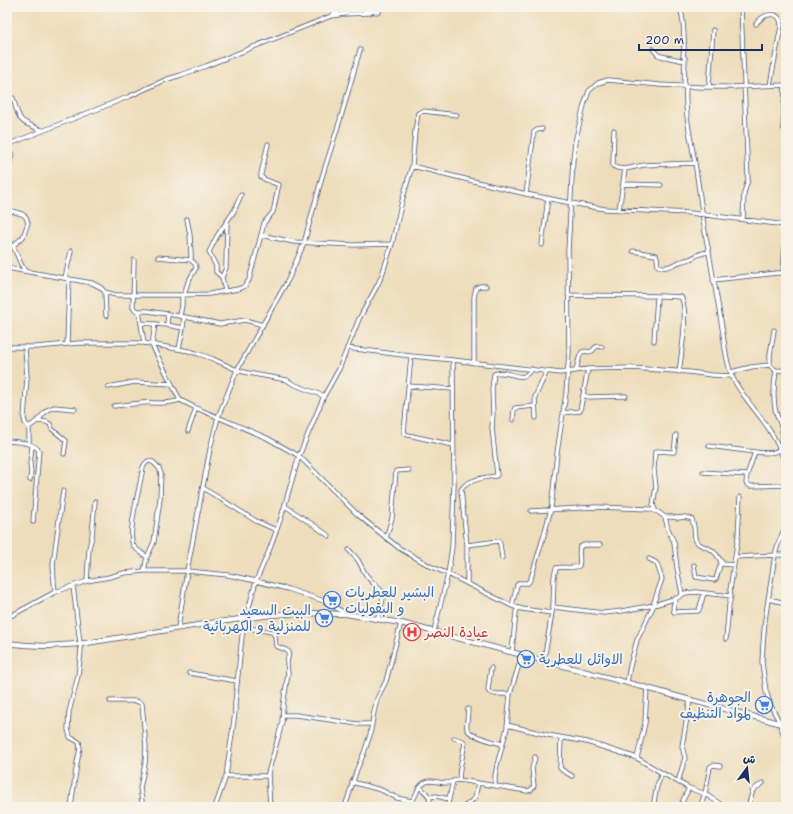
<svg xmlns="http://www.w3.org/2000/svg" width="793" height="814" font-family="'Shantell Sans','Playpen Sans Arabic',sans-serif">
  <rect width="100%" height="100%" fill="#f7f3e8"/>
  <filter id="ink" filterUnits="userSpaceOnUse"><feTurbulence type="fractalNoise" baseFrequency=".025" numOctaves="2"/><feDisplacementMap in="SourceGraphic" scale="8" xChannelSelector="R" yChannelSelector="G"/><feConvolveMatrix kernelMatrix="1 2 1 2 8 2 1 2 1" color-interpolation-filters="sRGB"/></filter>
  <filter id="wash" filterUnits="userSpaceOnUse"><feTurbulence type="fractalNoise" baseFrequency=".012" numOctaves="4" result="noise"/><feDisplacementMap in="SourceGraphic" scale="16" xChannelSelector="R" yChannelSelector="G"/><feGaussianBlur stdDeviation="0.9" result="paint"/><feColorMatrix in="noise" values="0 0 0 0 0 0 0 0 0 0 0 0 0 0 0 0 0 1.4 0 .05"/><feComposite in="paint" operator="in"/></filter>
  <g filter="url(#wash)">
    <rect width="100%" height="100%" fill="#edb"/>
  </g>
  <g filter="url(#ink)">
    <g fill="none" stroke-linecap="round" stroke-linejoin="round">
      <defs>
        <path id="minor" d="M678,7C679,8 680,8 680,9C684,16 685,48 683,56L685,58L684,87
          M741,7L748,180L744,193L743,220
          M332,16L344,14L370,13
          M756,24C763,13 781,9 781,26L770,85
          M653,49L658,55L661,56L685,61
          M686,87C684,117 693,146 697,176C701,201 703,227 709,252C713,279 719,306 723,334C725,348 726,362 732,376C737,388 746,398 754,409C768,426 781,445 786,468
          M709,87L713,30
          M13,98C20,123 19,121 42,130
          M783,128L785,85
          M614,130L613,161V166L617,168L625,169L644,165L695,163
          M7,145L128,97L165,80L181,75L206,66L331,16C335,13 339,9 345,8C356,5 367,13 379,12L380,7
          M412,166L526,194L571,203L605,209L690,213L786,225
          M7,174L12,154
          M623,184L661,185
          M526,194L534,132L537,130L542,129
          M619,210L625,169
          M7,214L12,211L22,214L26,217L28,223L23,237L13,246L21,264L25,271
          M261,235L264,223L273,212L274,208L278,188L279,185L264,179L261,177V174L268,144
          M7,243L13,246
          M542,245L548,198
          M633,251L656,255C658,258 657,263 658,266C666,269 670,266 677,263C681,261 686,260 690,259C699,255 698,253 709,252
          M158,257L191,260
          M134,260L133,307L135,310L139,311L144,343
          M7,268L92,283L100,287L105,292L116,295H184L209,294L238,289L245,286L249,280L261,235L294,242L354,245L392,244
          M783,273L786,225
          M222,277L216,272V266L209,252L217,236L234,211L241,195
          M65,278L71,251
          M713,280L777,273H786
          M225,291L222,277L226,268V265L227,221
          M105,292L106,316
          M184,295L188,282L196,268L195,264L191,260V253L190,235L187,219
          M568,295L662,296L681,297C689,309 681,357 679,372
          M139,311H148L180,316L220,324L245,320L263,325
          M180,316L182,305V295
          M141,323L167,325L183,328
          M155,324L152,345L180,400L196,408L267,438L299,456L358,515L399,548L430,566L448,574L512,606L522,609L552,613
          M167,325L168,314
          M654,341L657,297
          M67,344L69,279
          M7,347H37L79,343H144L189,351L199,354L213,359L237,370L248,373L287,380L293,384L324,396
          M25,348L27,377L24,418L25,423L29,427V444
          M347,348L411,356L453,360L560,373L588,369L631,368L689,372L712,375L732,376
          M179,349L183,328L184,317
          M411,356L404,433L408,435L453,445
          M474,363V297L476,288L480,286H486
          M770,365C774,372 779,370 786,370
          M588,369L583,395L589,397L626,396
          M576,371C577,367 579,355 582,352C585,350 589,353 592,351C596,347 596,345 602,347
          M776,371C774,383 773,396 775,408C776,414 779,420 781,426C787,452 778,455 755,452L747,475L746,483L750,486H754L786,485
          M731,372L751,367L770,365V355L774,330
          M408,386L453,389
          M108,387L135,382L172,384
          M114,406C123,405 133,404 142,403C155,402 168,405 180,400
          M562,413L580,411L583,395
          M536,418L535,397L547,371
          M513,420L514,410L515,408L535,406
          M37,421L46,422L50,424L52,429L63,438L66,441L64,454
          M29,427L37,421L47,410L54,407L75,409
          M188,431L196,408
          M7,441C18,442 31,442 39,450L38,463L35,499L33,522
          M709,446L755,452
          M703,472L747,475
          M30,480L31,472L30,464L32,446
          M203,488L256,521L276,530
          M285,506L315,526L329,536
          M655,510L653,505L656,487L654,470L655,452L657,451L672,452H674L676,435
          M531,511L596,507L649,509L658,512L665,517L668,529L674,542L677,568L682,594
          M665,517H672L678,518L685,517L692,519L694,527L695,538L696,541L699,544L712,550L716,554L723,564L734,565
          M386,538L392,518L396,471L409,470
          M467,545L499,541L500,544L502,558
          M349,550L358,560L366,575L372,582L383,592V599L378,619
          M735,557L775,555H786
          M694,565L696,577L714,580L716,579L721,562
          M144,571L147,557L154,542L160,499L161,474L159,468L153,462L148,461L145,464L143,467C141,483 127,532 133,545C136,550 142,553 147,557
          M87,581L89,548L92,536L95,501
          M467,583V545L461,490C466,480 486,477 496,476L497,475L492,428L493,414L492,389L494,374C505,369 517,379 524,376C527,375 530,371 532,369
          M55,592L54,581L53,564L61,505L63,491
          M676,599C674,603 672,607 674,612L698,611L699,610L704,593
          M768,599L786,603
          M512,606L517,585L519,583H528L531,578L544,535L551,509L557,453L566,393L569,352L568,251L573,159L575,142L584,105L589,91L598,83L608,80L660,85L701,87H733L786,85
          M553,607L604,613L622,611L654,605V602L662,579L657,564L655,562L649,559
          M7,618L55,592L87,581L109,577L124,573L144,571H187L228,575L256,581L288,589L324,601L345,613
          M246,618L256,581L269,551L281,518L299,456L306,439L324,396L339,369L359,319L378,284L382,275L392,244L402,201L412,166L415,132L418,113L423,111L457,115
          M243,627L272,632L275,636L276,646L286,650L289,652L287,663L288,674L283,706L282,722L278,738L268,773L270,807
          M178,628L187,571L210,449L218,417L237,370L288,280L304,243L322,177L340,120L360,50
          M434,631L448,574L452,547L454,485L453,360
          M726,639L729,605L731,596L730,590L738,537L740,497
          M512,652L516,612L518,608
          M544,660L553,607L554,577L556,568C563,566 571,569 579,566C581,560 578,553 580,547L584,545H600
          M491,668L488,689L489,692L495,694H510
          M189,673L237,681
          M627,682L630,666L637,640L654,605L677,598L685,593L696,592L731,596
          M110,701H135L139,702L142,704L146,747L145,764L140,788L142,801L141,807
          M468,709C468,714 466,724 467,729C469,736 495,742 502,744
          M283,715H296L358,724H372
          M780,723L771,706L766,691L763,670L762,662L763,644L765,620L775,555L778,544L786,525
          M507,725L548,735L587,742L637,758L662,773L689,788L705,794L722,805L728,807
          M454,738L463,741L465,743L460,768L459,780
          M561,738L560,768L562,770L572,776
          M637,758L645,723L647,688
          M226,776H267
          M352,782L381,790L397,798L411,801C416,798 416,792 419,788C428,776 435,783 446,783C451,783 454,780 459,780L527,791L531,790L534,786L532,769L535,757
          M678,782L685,758L682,746L690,700
          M495,786V776L497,765L507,728L510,694L522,655
          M420,787C427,794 432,796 429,807
          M430,797L436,796L449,799L448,804L449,807
          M449,799L453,781
          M71,807L77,763L80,748L79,742L70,737L68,729L69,712L78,676L81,651L73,586
          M215,807L226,776L235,713V703L243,627V619
          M345,807L357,769L364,753L370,735L374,712L377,699L386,681L401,623
          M464,807L475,798L478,783
          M653,807L657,786L662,773
          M681,807L683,800L689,788
          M700,807L705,794L710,767L713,765L720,766
          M748,807L753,790L763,783"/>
        <path id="tertiary" d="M7,643L25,645L46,646L80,644L211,623L271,615L299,613L346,614L401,623L647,688L690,700L786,725
          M780,723L786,740
          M782,807L786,803"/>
      </defs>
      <use href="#minor" stroke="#3b496c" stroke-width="5"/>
      <use href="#tertiary" stroke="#3b496c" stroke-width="6"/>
      <use href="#minor" stroke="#fff" stroke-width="3.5"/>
      <use href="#tertiary" stroke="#fff" stroke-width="4.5"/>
    </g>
  </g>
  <defs>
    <symbol id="supermarket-ring" viewBox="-11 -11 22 22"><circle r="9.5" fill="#f7f3e8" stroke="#3f7fe0" stroke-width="1.5"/><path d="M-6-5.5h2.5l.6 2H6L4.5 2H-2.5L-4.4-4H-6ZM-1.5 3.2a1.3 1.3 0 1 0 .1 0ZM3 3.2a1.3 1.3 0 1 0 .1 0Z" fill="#3f7fe0"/></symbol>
    <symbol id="hospital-ring" viewBox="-11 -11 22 22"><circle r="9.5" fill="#f7f3e8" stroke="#e0444e" stroke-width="1.5"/><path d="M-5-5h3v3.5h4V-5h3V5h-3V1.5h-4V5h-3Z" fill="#e0444e"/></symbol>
  </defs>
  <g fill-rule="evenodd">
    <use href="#supermarket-ring" x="322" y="590" width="20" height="20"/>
    <use href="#supermarket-ring" x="314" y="608" width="20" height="20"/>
    <use href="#hospital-ring" x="402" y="622" width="20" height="20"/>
    <use href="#supermarket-ring" x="516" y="649" width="20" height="20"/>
    <use href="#supermarket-ring" x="754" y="695" width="20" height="20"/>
  </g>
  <g text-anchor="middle" stroke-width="4" stroke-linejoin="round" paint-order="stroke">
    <g font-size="14" fill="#366cbe" stroke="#f7f3e8" text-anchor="start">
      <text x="345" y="597">البشير للعطريات<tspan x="345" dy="16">و البقوليات</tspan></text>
      <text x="311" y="615" text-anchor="end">البيت السعيد<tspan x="311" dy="16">للمنزلية و الكهربائية</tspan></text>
      <text x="539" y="664">الاوائل للعطرية</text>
      <text x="751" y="702" text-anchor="end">الجوهرة<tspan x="751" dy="16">لمواد التنظيف</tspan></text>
    </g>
    <g font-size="14" fill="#be3a42" stroke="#f7f3e8" text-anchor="start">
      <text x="425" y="637">عيادة النصر</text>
    </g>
  </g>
  <rect width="793" height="814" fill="none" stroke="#f7f3e8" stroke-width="24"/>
  <g transform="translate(747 768) rotate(15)" stroke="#f7f3e8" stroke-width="3" paint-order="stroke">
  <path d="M0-3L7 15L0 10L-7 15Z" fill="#1b2f5e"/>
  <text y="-6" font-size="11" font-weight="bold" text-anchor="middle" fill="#1b2f5e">ش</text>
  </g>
  <path d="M639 44v6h123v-6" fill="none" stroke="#1b2f5e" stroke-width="2"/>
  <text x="645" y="44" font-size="12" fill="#1b2f5e" stroke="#f7f3e8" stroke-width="3" paint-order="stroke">200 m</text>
</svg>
